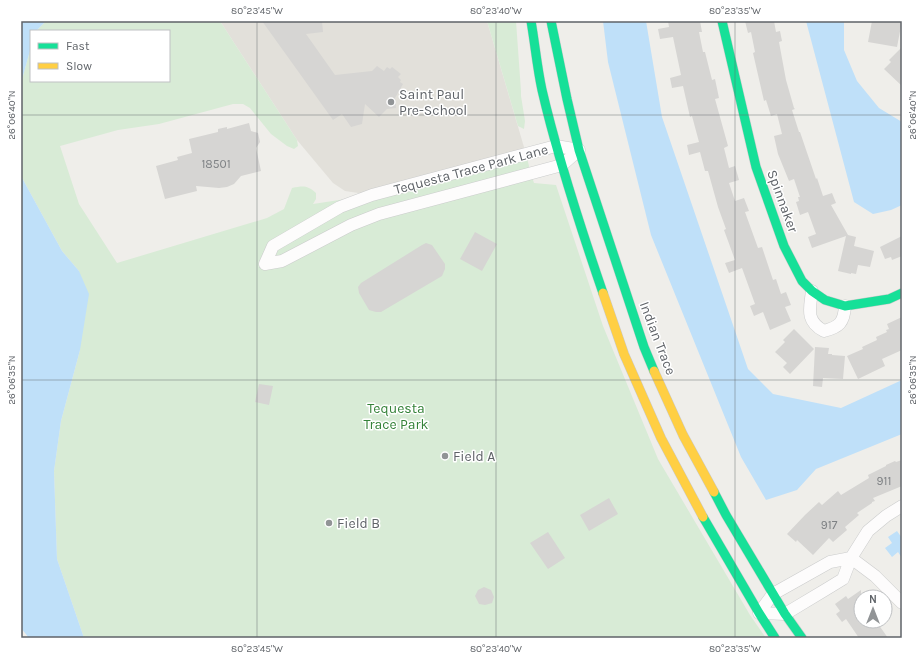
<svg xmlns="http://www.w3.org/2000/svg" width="923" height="659" font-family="Karla,sans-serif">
  <rect width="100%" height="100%" fill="#efeeea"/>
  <path fill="#e2e0da" d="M220,21H487L526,154L372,195L345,191L333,183L297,140Z"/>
  <path fill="#d8ebd6" d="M46,21H220L297,140L298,146L294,149L287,146L271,134L250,108L243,104H233L159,124L118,130L60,146L79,204L117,263L267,218L284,209L292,188C303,186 307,185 316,193V199L313,204L372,195L526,154L531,174L534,183L556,185L603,326L658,459L750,615L766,638H84L57,559L54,471L61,421L80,350L79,271L62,251L21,176V83L31,47V81H169V31H36Z
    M487,21H516L521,91V96L525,121L524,129L518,126Z"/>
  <path fill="#bfe0f9" d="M21,21H46L36,31H31V47L21,83Z
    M603,21H646L662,117L748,369L773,394L841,408L902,380V434L816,469L797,490L766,500L741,457L651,235L608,62Z
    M806,21H844V50L857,81L879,108L902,122V205L891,210L873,214L854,202Z
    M21,176L62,251L79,271L89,294L80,350L61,421L54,471L57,559L84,638H29L21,628Z
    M897,531L902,538V558L898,552L892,557L885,548L892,543L888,537Z"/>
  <path fill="#d6d5d3" d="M262,21H322L323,32L306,34L335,75L372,71L377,66L384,71L387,67L390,69L392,67L401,74L398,77L401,80L400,82L403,84L395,98L396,108L387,109L379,117L365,104L362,124L351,127L342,114L333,120Z
    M668,21H700L702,32H699L703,52H705L712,80L715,79L719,98L715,99L728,146L724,148L729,168L735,166L739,180L729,183L735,201L744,198L749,211L745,212L758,248L762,247L773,280L776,279L781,294L786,292L791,305L785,307L791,321L770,330L763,312L754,316L750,306L755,304L742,268L729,273L725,263L735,260L724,230L726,229L718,207L708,171H705L700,152L689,155L687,145L699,142L692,116L690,117L683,86L672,88L670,78L681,75L673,37L660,39L658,29L669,27Z
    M745,21H774L776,32L780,31L782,41L779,42L786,80L794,108L795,109L792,110L799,132H800L816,179L817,178L823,196L832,193L836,203L831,205L848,235L856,237L854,246L874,251L870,267L858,265L856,274L851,273V274L838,271L846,236L812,248L808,237L816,234L808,212L800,215L796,202L799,201L798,197H800L794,179L789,181L778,154L774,136L782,134L777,114L771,116L766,100L764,101L753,53L755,52L751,32L748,33Z
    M872,21H902L897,47L868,42Z
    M902,47V86L884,69L891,62L889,60Z
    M249,123L251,131L258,133L260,142L256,148L261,171L241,176L234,184L227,187L219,188L196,186L197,191L165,199L156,166L178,160L177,157L192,153L189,139L218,132V129L227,127V129Z
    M475,232L497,244L482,271L460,259Z
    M902,236V256L892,260L891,257L885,259L880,247Z
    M426,243L432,245L445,264V269L442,276L381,312H376L369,310L359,293L358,287L361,283L422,245Z
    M902,317V350L882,359L885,366L858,379L847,356L863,349L862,347L877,340L876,337L887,332L886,330L889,329L887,324Z
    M794,329L814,349L790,374L783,367L787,363L775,352L785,342L783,340Z
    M815,347L829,348L828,354H832V355L845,356L843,379L823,378L822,387L813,386Z
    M259,384L273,386L269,405L255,402Z
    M902,460V486L873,498L875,501L872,502V503L857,513L859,515L845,527L847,530L833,542L829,538L813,555L797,540L796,542L787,534L805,515L819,502L822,505L838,491L841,495L869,478L868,475L886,466V465L895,461L896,462Z
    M609,498L618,514L589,531L580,515Z
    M548,532L565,558L548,569L530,543Z
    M484,587L491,590L494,597L492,603L485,605L479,604L475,596L478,590Z
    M861,590V621H876L888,638H859L846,619L842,622L836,614L840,611L835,604L846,596L848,599Z"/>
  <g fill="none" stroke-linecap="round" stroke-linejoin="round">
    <defs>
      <path id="street" d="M265,264L273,246L340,207L372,195L556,146L579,150
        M265,264L282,261L351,225L379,214L562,165L579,150
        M812,291C810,308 805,321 824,331C839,327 844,323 845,306
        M902,506L886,516L868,531L851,558L875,576L902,603
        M851,558L843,579L825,590L785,614L759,613L773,594L830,562Z"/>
      <path id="fast" d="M531,21C535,44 537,67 542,90C558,159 580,226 603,293
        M551,21L567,99L579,150L644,347L654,371
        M722,21L756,167L784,246L802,281L812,291L825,300L845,306L889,299L902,293
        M714,492L726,515L785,614L802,638
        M703,517L759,613L775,638"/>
      <path id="slow" d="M603,293L624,354L661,438L703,517
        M654,371L683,435L714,492"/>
    </defs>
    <use href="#street" stroke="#cbcccc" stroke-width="13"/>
    <use href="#fast" stroke="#cacacb" stroke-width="10"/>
    <use href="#slow" stroke="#cacacb" stroke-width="10"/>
    <use href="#street" stroke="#fdfcfc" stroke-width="12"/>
    <use href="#fast" stroke="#16e098" stroke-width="9"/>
    <use href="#slow" stroke="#ffcf43" stroke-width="9"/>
  </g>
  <path fill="none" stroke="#5f6368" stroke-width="1" stroke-opacity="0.45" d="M257,21V638M496,21V638M735,21V638M21,115H902M21,380H902"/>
  <g fill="#919496" stroke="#fff" stroke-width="1.5">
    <circle cx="391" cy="102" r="4"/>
    <circle cx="445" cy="456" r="4"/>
    <circle cx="329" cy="523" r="4"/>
  </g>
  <g text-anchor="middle" stroke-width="3" stroke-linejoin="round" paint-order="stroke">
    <g font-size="12" fill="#7e8184">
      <text x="216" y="168">18501</text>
      <text x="884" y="485">911</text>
      <text x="829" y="529">917</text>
    </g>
    <g font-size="14" fill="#5f6368" stroke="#fff" text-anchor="start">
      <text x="399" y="99">Saint Paul<tspan x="399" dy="16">Pre-School</tspan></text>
      <text x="453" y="461">Field A</text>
      <text x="337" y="528">Field B</text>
    </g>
    <g font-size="14" fill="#5f6368" stroke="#fff">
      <text transform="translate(471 169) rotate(-15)" y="5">Tequesta Trace Park Lane</text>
      <text transform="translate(783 201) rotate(70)" y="5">Spinnaker</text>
      <text transform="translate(658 338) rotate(69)" y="5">Indian Trace</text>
    </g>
    <g font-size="14" fill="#348238" stroke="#fff">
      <text x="396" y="413">Tequesta<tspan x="396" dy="16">Trace Park</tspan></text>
    </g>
  </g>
  <rect width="923" height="659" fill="none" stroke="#ffffff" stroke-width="44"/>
  <rect x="30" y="30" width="140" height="52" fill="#ffffff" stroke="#bfc1c3"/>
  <rect x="38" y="43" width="20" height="6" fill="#16e098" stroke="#bfc1c3"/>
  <text x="66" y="50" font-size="12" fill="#5f6368">Fast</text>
  <rect x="38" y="63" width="20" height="6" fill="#ffcf43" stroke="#bfc1c3"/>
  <text x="66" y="70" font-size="12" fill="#5f6368">Slow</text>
  <g transform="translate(873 609)"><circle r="19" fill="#ffffff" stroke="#bfc1c3"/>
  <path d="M0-3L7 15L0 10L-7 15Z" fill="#919496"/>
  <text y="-6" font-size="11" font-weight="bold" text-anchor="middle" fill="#5f6368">N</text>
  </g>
  <rect x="22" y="22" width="879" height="615" fill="none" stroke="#5f6368" stroke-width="1.5"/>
  <g font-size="10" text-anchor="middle" fill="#5f6368">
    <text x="257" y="14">80°23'45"W</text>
    <text x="496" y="14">80°23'40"W</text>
    <text x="735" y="14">80°23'35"W</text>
    <text transform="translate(11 115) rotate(-90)" y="4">26°06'40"N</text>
    <text transform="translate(912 115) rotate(-90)" y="4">26°06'40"N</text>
    <text transform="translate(11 380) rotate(-90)" y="4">26°06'35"N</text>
    <text transform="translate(912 380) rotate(-90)" y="4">26°06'35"N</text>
    <text x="257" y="652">80°23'45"W</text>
    <text x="496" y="652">80°23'40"W</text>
    <text x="735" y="652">80°23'35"W</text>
  </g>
</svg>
